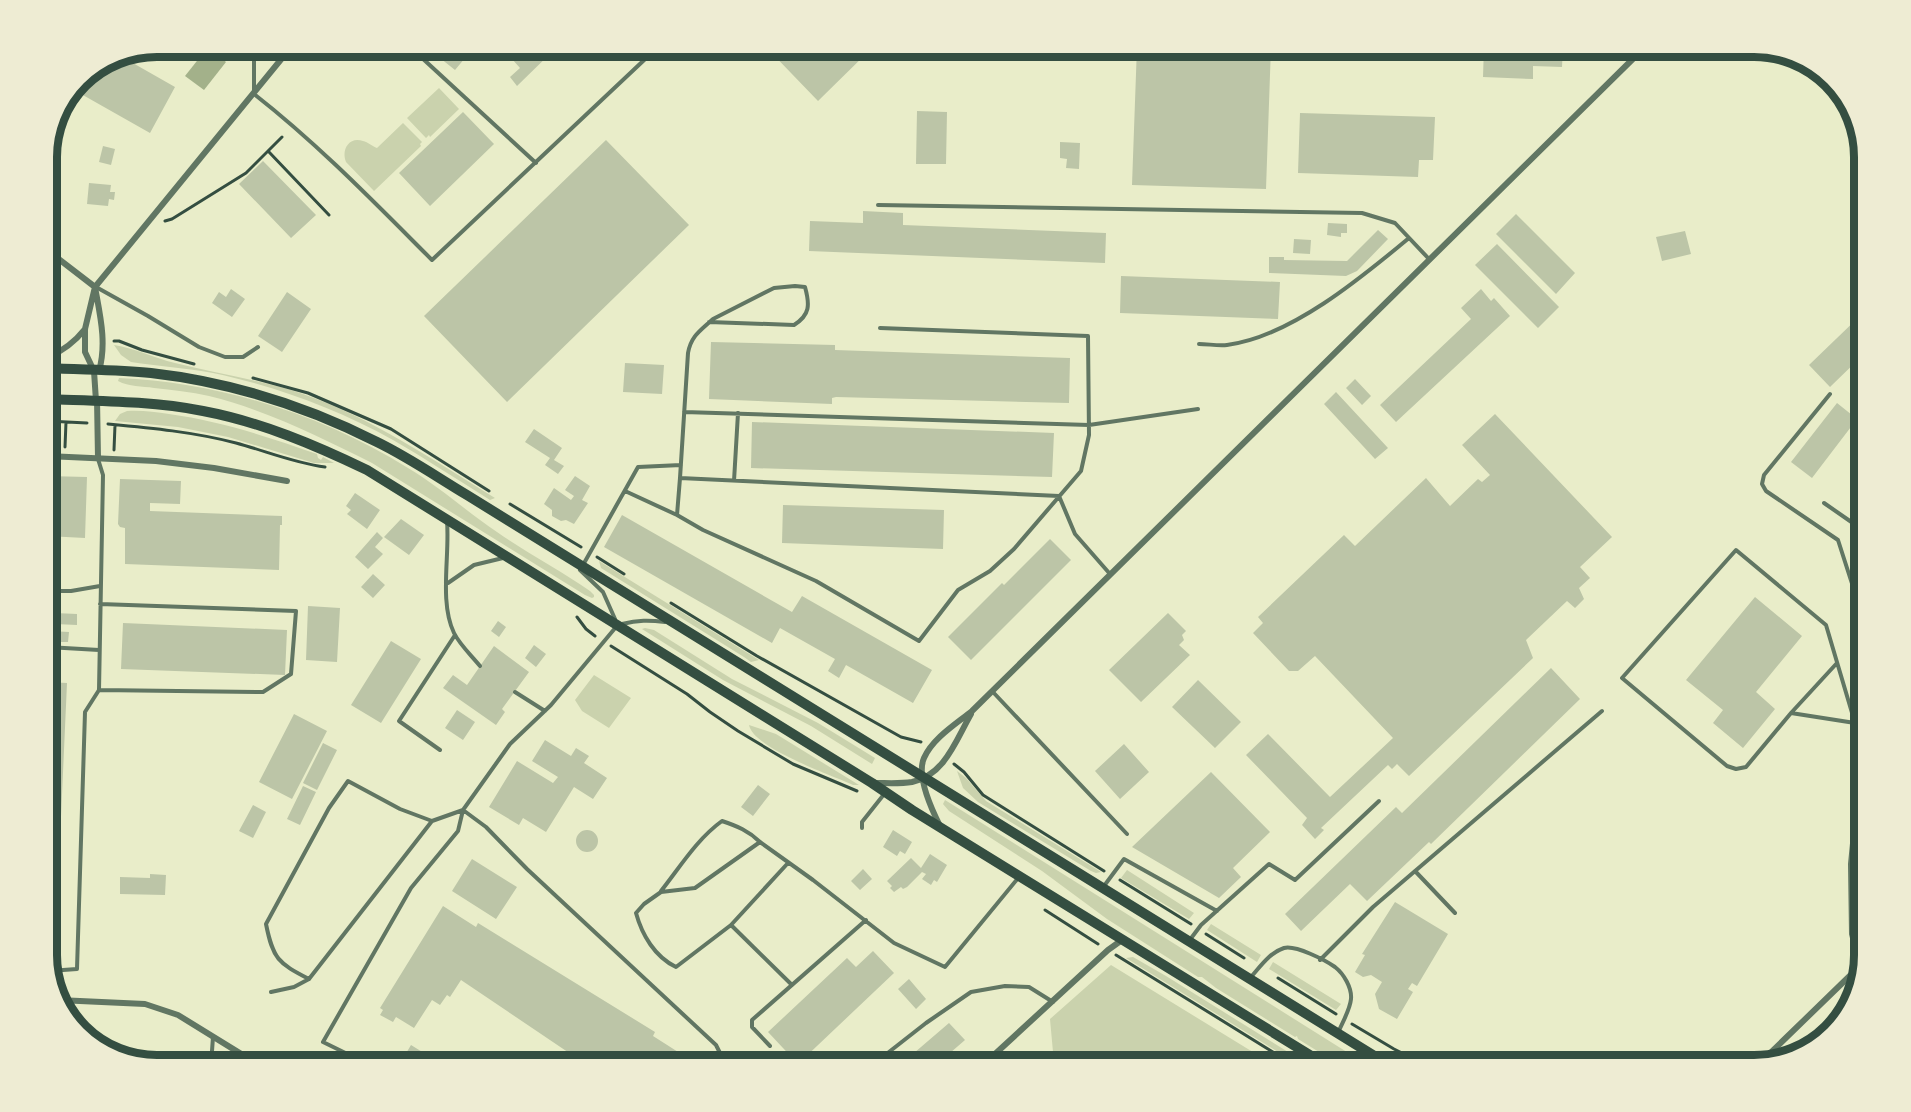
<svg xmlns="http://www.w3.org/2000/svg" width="1911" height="1112" font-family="'PT Sans',sans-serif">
  <rect width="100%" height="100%" fill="#e9edc9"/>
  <path fill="#cad2ad" d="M439,88L459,109L430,137L429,135L426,138L407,118Z
    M403,123L422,142L420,144L421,146L374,191L346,162C341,150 349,136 363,141C368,142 372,146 377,148Z
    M114,345C135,348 154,358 175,363C218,374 261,380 303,394C372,418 433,460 495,498L490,500C458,480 426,459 393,440C337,409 275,386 213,373C186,368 158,366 131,362L121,355Z
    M119,378C219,382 323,415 408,468C440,487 467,512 497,532C527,553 560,570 590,591L594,595V597L592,598L585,595L372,463C320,437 266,410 209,396C191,392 172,390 154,388C142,386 129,387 118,381Z
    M127,411C141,410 155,412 169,414C220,421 269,437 317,454L318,458L321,460L323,457L334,463H314L228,437L178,427L115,421L120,414Z
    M599,561L759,660L751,662L744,657L601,568Z
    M645,628L654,630L732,679L818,723L875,758L872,764L811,726L723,680L642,629Z
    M594,675L631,698L609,728L582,711L575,700Z
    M749,725L776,734L859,785H853C832,775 754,749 749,725Z
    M957,771L966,778L986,801L1101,872L1096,873L1091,871L978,802L963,788Z
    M945,800L1358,1059L1371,1065H1340L1298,1039L1297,1036L1295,1037L1216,988L1202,977H1198L1107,919L1042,871L949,811L943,804Z
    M1127,870L1194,913L1189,919L1121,878Z
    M1211,924L1261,955L1257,962L1207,930Z
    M1133,957L1166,976L1309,1065H1299L1126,958Z
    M1273,962L1341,1004L1336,1010L1269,969Z
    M1111,965L1274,1065H1275H1037L1053,1052L1050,1019Z"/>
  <path fill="#a3b18a" d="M208,47L226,62L204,90L185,76Z"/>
  <path fill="#bcc5a7" d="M425,46H450L465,58L455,70Z
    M525,46H558L517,86L510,77L520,68L512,59Z
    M765,46H874L818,101Z
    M1137,46H1271L1266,189L1132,185Z
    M1484,46H1563L1562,67L1533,66V79L1483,77Z
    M117,54L175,87L150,133L74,90L79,79Z
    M917,111L947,112L946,164H916Z
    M463,112L494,144L430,206L399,173Z
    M1300,113L1435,117L1433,160H1419L1418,177L1298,173Z
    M606,140L689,225L507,402L424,316Z
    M1060,142L1080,143L1079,169L1066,168L1067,159L1060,158Z
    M103,146L115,149L111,165L99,162Z
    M263,161L316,215L291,238L239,184Z
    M89,183L111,185L110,192H115L114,200L109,199L108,206L87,204Z
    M863,211L903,213V225L1106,233L1105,263L809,251L810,221L863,223Z
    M1516,214L1575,273L1556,294L1496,234Z
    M1328,223L1347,224V233H1341V237L1327,235Z
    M1378,230L1388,239L1357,271L1346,276L1269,273V257H1284V260L1347,261Z
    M1685,231L1691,254L1662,261L1656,237Z
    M1294,239L1311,240L1310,254L1293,253Z
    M1497,244L1559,307L1538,328L1475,265Z
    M1121,276L1280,282L1278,319L1120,313Z
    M231,289L245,299L232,317L212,303L219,292L226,297Z
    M1481,289L1491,301L1494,298L1510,316L1396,422L1380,405L1471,319L1461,308Z
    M287,292L311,309L282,352L258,336Z
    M1864,312V354L1830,387L1809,365Z
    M711,342L835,345V350L1070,358L1069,403L836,397L832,398V404L709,399Z
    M625,363L664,365L662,394L623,392Z
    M1355,379L1371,396L1362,405L1346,388Z
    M1336,392L1388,448L1375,459L1324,404Z
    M1837,403L1857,419L1812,478L1791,462Z
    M1495,414L1612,537L1580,567L1590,578L1579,588L1584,599L1575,608L1567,601L1526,640L1533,658L1409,776L1397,764L1392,769L1388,765L1321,828L1324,830L1315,839L1302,825L1307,818L1246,755L1268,734L1330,797L1393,738L1315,656L1298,671H1289L1253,633L1263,623L1258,617L1344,535L1355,546L1426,478L1450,506L1478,479L1482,482L1490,475L1462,445Z
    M752,422L1054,433L1052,477L751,468Z
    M534,429L562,448L554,460L564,466L558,474L545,465L550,458L525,442Z
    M47,476L87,477L85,538L47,536Z
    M575,476L590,486L582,500L588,503L574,524L566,520L561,521L552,516V510L544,504L554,488L571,500L574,496L565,490Z
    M120,479L181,481L180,504L150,503V511L282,516V525H280L279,570L125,564V528L120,527L118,524Z
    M1864,490V517L1852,508Z
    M355,493L380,510L367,529L347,514L351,510L346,506Z
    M783,505L944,510L943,549L782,543Z
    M622,515L792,612L802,596L932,670L913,703L846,665L839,678L828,671L835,659L780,628L772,643L604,547Z
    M401,519L424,535L409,555L384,537Z
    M377,532L383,538L375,547L383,554L368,569L355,557Z
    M1050,539L1071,560L971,660L948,637L1002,583L1004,585Z
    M373,574L385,585L373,598L361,587Z
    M1755,597L1802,636L1756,692L1775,709L1743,748L1713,723L1723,710L1686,680Z
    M308,606L340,608L337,662L306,660Z
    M55,613L77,614V625L55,624Z
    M1168,613L1186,631L1182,635L1184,640L1179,645L1190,655L1141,702L1109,670Z
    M498,621L506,627L499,637L491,631Z
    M123,623L287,630L285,675L121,669Z
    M50,631L69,632L68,642H50Z
    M391,641L421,659L381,723L351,705Z
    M534,645L546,654L536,667L525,658Z
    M494,646L529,672L502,709L505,712L496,725L443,688L453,675L467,685Z
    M1551,668L1580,699L1431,844L1429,842L1367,901L1350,884L1301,931L1285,914L1396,807L1402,813Z
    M1198,680L1241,722L1215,748L1172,707Z
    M47,682L67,683L61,817H47Z
    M457,710L475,722L463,740L445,728Z
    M294,714L327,731L292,799L259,782Z
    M545,740L571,756L576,748L589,756L584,763L607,778L593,799L574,787L546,832L523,818L519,825L489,807L517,761L553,783L558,777L532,761Z
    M323,743L337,750L317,790L303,783Z
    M1124,744L1149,772L1120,799L1095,771Z
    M1211,772L1270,832L1233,868L1241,877L1219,898L1132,847Z
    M758,785L770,794L753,816L741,807Z
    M303,786L316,792L300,825L287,819Z
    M253,805L266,812L253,838L239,831Z
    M576 841a11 11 0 1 1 22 0a11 11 0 1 1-22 0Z
    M893,830L912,842L905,854L900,851L897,856L883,847Z
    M930,854L947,865L937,882L934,880L931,885L922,879L926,874L922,872L907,887L903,889L901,887L894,892L890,888L892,886L887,881L911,858L921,868Z
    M472,859L517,887L496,919L452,891Z
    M863,869L872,879L860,890L851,881Z
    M150,874L166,875L165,895L120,894V877L150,878Z
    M1395,902L1448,934L1417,986L1412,983L1408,989L1413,992L1397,1019L1379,1009L1375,994L1382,982L1371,975L1363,977L1355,972L1365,955L1362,954Z
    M443,906L476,927L478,923L655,1032L653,1036L686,1057L681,1065H587L461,980L450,997L447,995L440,1005L432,1000L414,1028L396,1017L393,1022L380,1015L383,1010L380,1008Z
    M873,951L894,973L798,1064L768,1032L847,958L856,967Z
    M909,979L926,999L916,1009L898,989Z
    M949,1023L965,1040L950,1053L960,1064L957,1065H900Z
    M411,1045L432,1058L427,1065H412L402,1060Z
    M158,1053L170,1065L157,1066L147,1063Z"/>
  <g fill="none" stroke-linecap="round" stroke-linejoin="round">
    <path stroke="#344e41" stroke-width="3" d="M269,152L329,215
      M165,221L172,219L246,173L282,137
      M114,341H119L142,350L194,364
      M253,378L308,393L391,429L489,491
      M47,421L87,423
      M108,424C151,428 194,432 236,443C266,451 294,463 325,467
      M65,447L66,422
      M114,450L115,425
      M510,504L581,547
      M597,557L624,574
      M671,603L757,656L901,737L921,742
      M577,617L586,629L595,636
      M611,646L687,694L710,712L738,731L793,764L857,791
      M954,764L964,772L983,795L1104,871
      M1120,880L1191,924
      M1045,910L1098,944
      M1206,934L1244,958
      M1116,955L1294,1065
      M1278,978L1336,1014
      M1352,1024L1394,1049L1426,1065"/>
    <path stroke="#617663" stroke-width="4" d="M254,46V94C318,144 375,203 432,260L659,46
      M409,46L536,163
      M878,205L1362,213L1395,223L1429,259
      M96,287L148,316L199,347L225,357H243L258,347
      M709,322L794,325C810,315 810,305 805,287L795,286L774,288L713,319C700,331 691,336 688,353L680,478L1059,496L1075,534L1110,574
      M1199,344C1208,344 1218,346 1227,345C1290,337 1361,278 1409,238
      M1830,394L1764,475L1762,484L1766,491L1838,540L1864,621
      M684,412L1089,425L1198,409
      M680,478L677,515L703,530L816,581L919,641L958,590L990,571L1014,549L1081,471L1089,435L1088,336L880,328
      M734,481L738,413
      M625,491L677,515
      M1824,503L1860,528L1864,542
      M447,521C450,555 439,602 454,633C460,645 471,655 480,666
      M583,565L638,467L681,465
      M580,570L603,592L615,619
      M448,583L474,565L503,558
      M47,591H71L100,586
      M622,624C638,620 649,620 665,622
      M47,647L99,650
      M1837,663L1791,713L1746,767L1736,769L1727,766L1622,678L1736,550L1826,625L1855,723
      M99,690L263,692L291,674L296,611L100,604
      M992,691L1127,834
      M515,692L545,711
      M1791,713L1855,723L1864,729
      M440,750L399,721L455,635
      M862,828V822L885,793
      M788,863L731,925L792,985
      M1415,871L1455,913
      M1104,886L1124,859L1217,911
      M661,891C680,867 697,839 722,821C737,826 749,831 760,842
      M731,925L676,967C655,957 642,935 636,913L644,904L661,892L695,888L760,842L813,880L894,943L945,967L1019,877
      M1189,941L1201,925L1269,864L1295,880L1379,801
      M1320,960L1373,907L1602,711
      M1859,966L1851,934L1850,864L1853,833L1864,813
      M49,971L77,969L85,712L99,690L103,475L98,459
      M1250,978C1260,967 1269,953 1284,948C1296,945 1325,960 1335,967C1344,974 1352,988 1351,999C1350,1010 1342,1023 1338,1033
      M309,979C278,963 273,959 266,924L329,808L348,781L400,809L432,821L463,810L486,827L527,869L716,1045L726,1065
      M271,992L294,987L309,979L432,821
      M770,1046L752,1027V1020L866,920
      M880,1059L926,1023L971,992L1005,986L1029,987L1053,1002
      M211,1065L213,1037
      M370,1065L323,1042L411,888L458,831L463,810L510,744L551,705L616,627"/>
    <path stroke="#617663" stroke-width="6" d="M47,250L95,287C100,315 107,343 99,371
      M47,358C63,351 74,343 85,329
      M97,399L98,458
      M96,401L94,371L85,352V329L95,287L292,46
      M47,456L156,461L214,468L287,481
      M875,783C887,783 900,784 912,782C945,775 956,740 971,714
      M940,826C932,810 916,776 924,758C933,738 956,724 972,711L1646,46
      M58,1000L145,1004L178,1015L259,1065
      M1759,1064L1863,963
      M983,1065L1108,950L1122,940"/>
    <path stroke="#344e41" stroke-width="10" d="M47,368C81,370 117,369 151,373C230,382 306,406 377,442C408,457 437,477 467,495L1389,1065
      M47,399C99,401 152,401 203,411C261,422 315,445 367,470L872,783L912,810L1326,1065"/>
  </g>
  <path d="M0 0H1911V1112H0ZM157 57H1754A100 100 0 0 1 1854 157V955A100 100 0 0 1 1754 1055H157A100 100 0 0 1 57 955V157A100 100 0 0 1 157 57Z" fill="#eeecd3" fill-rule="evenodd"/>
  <path fill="none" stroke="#344e41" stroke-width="8" d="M157 57H1754A100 100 0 0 1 1854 157V955A100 100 0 0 1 1754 1055H157A100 100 0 0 1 57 955V157A100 100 0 0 1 157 57Z"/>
</svg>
